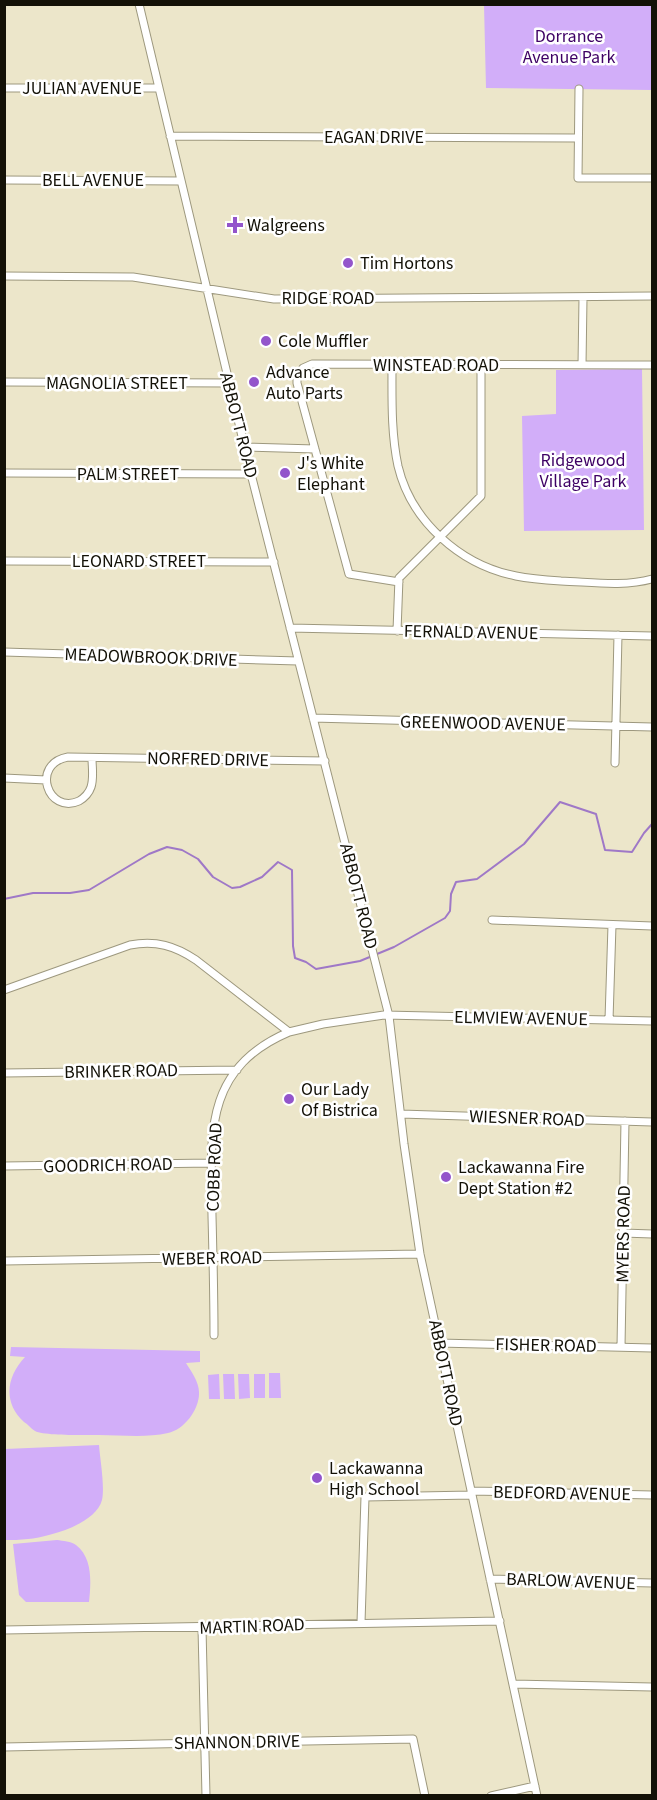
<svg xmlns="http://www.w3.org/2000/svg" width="657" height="1800" font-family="'Source Sans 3',sans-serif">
  <rect width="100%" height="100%" fill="#ece6ca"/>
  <path fill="#d2aef9" d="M484,5H652V90L486,88Z
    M642,369L644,530L524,531L522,416L556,414V370Z
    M11,1347L200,1351V1362L186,1363C191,1371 199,1382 199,1392C200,1409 184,1430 168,1433C146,1438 121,1435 99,1435C86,1435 45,1436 35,1431C31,1429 28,1424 24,1422C3,1403 6,1377 25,1357L10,1356Z
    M269,1373H280L281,1398H269Z
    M219,1374L220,1399H209L208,1375Z
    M223,1374H234L235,1399H224Z
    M238,1374H249L250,1398L239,1399Z
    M254,1374H265V1398H254Z
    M99,1445C100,1459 105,1487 102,1500C96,1524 49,1537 28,1539C20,1540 12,1540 5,1540V1449Z
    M57,1540C63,1541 71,1541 76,1545C93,1558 91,1583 89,1602H26L19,1595L13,1544Z"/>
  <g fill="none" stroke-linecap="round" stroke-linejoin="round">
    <path stroke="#9f78c7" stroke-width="2" d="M4,899L33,893H70L89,890L149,854L167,847L182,850L198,859L213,877L232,888L240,887L262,877L278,862L292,870L293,946L295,958L306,962L316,969L360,961L394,947L445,918L450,911L451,894L456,882L477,879L524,844L560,802L596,814L605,850L632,852L644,833L652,824"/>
    <defs>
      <path id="minor" d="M139,4L251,474L389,1016L404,1144L420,1254L537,1796
        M4,88H159
        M579,89L578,178H652
        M170,136L578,138
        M4,180L181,181
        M4,276L133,277L274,299L652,296
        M392,365C392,399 391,433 398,466C411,521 460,565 516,576C531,579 546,580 561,581C591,582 623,587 652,579
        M582,365L583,298
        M4,382L229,383
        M244,447L315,449
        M4,473L251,474
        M4,561L274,562
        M399,582L349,574L297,383V376L303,368L312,364L652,365
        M290,628L652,636
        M397,631L399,578L481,496V365
        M4,652L298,661
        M313,718L652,727
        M92,758C92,767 94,778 91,787C89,793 84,798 79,801C48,815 30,764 68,757L325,761
        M615,763L618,635
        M4,778L46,780
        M492,920L652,926
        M4,990L130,945C156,940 175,946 196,960L289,1032L323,1024L384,1015L652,1021
        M609,1020L612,925
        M4,1073L237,1070
        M401,1114L652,1122
        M4,1166L211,1163
        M623,1233L652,1234
        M4,1261L420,1254
        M214,1335C214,1295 213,1255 212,1216C211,1137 202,1069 289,1032
        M439,1343L652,1348
        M621,1347L625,1121
        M471,1491L652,1495
        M490,1579L652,1583
        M361,1623L365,1497L472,1495
        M202,1628L206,1796
        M4,1630L500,1621
        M513,1684L652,1687
        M4,1747L413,1739L425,1796
        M491,1796L535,1786"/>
    </defs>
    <use href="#minor" stroke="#9d987e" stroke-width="9"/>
    <use href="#minor" stroke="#fff" stroke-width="7"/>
  </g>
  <g fill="#9355cb" stroke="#fff" stroke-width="2">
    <path d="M232 216h6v6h6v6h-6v6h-6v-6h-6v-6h6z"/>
    <circle cx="348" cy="263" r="6"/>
    <circle cx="266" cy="341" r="6"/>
    <circle cx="254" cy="382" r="6"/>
    <circle cx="285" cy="473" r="6"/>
    <circle cx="289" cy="1099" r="6"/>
    <circle cx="446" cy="1177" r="6"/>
    <circle cx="317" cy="1478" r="6"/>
  </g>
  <g text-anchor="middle" stroke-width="5" stroke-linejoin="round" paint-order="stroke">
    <g font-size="18" fill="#3e0064" stroke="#fff">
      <text x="569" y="42">Dorrance<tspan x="569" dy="21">Avenue Park</tspan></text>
      <text x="583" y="466">Ridgewood<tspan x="583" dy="21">Village Park</tspan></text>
    </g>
    <g font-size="18" fill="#131107" stroke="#fff">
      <text x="82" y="94">JULIAN AVENUE</text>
      <text x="374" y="143">EAGAN DRIVE</text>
      <text x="93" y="186">BELL AVENUE</text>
      <text x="328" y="304">RIDGE ROAD</text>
      <text x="436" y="371">WINSTEAD ROAD</text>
      <text x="117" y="389">MAGNOLIA STREET</text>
      <text transform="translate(239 425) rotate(76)" y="6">ABBOTT ROAD</text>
      <text x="128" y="480">PALM STREET</text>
      <text x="139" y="567">LEONARD STREET</text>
      <text transform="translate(471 632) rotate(1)" y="6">FERNALD AVENUE</text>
      <text transform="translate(151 657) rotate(2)" y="6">MEADOWBROOK DRIVE</text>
      <text transform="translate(483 723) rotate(1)" y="6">GREENWOOD AVENUE</text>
      <text transform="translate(208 759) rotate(1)" y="6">NORFRED DRIVE</text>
      <text transform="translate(359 896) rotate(76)" y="6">ABBOTT ROAD</text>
      <text transform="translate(521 1018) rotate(1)" y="6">ELMVIEW AVENUE</text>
      <text transform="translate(121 1071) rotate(-1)" y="6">BRINKER ROAD</text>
      <text transform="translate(527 1118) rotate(2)" y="6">WIESNER ROAD</text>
      <text transform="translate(108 1165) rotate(-1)" y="6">GOODRICH ROAD</text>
      <text transform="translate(214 1167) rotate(-88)" y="6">COBB ROAD</text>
      <text transform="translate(623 1234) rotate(-89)" y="6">MYERS ROAD</text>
      <text transform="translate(212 1258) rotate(-1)" y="6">WEBER ROAD</text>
      <text transform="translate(546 1345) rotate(1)" y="6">FISHER ROAD</text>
      <text transform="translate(446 1373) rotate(78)" y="6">ABBOTT ROAD</text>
      <text transform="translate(562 1493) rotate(1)" y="6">BEDFORD AVENUE</text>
      <text transform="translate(571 1581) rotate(2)" y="6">BARLOW AVENUE</text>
      <text transform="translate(252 1626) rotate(-2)" y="6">MARTIN ROAD</text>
      <text transform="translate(237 1742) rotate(-1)" y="6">SHANNON DRIVE</text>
    </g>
    <g font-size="18" fill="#131107" stroke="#fff" text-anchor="start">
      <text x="247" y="231">Walgreens</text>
      <text x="360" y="269">Tim Hortons</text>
      <text x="278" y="347">Cole Muffler</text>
      <text x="266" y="378">Advance<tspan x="266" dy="21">Auto Parts</tspan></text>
      <text x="297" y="469">J's White<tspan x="297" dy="21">Elephant</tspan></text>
      <text x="301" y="1095">Our Lady<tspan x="301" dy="21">Of Bistrica</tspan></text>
      <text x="458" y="1173">Lackawanna Fire<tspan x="458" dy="21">Dept Station #2</tspan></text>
      <text x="329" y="1474">Lackawanna<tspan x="329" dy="21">High School</tspan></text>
    </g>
  </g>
  <rect width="657" height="1800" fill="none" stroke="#131107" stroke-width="12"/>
</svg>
